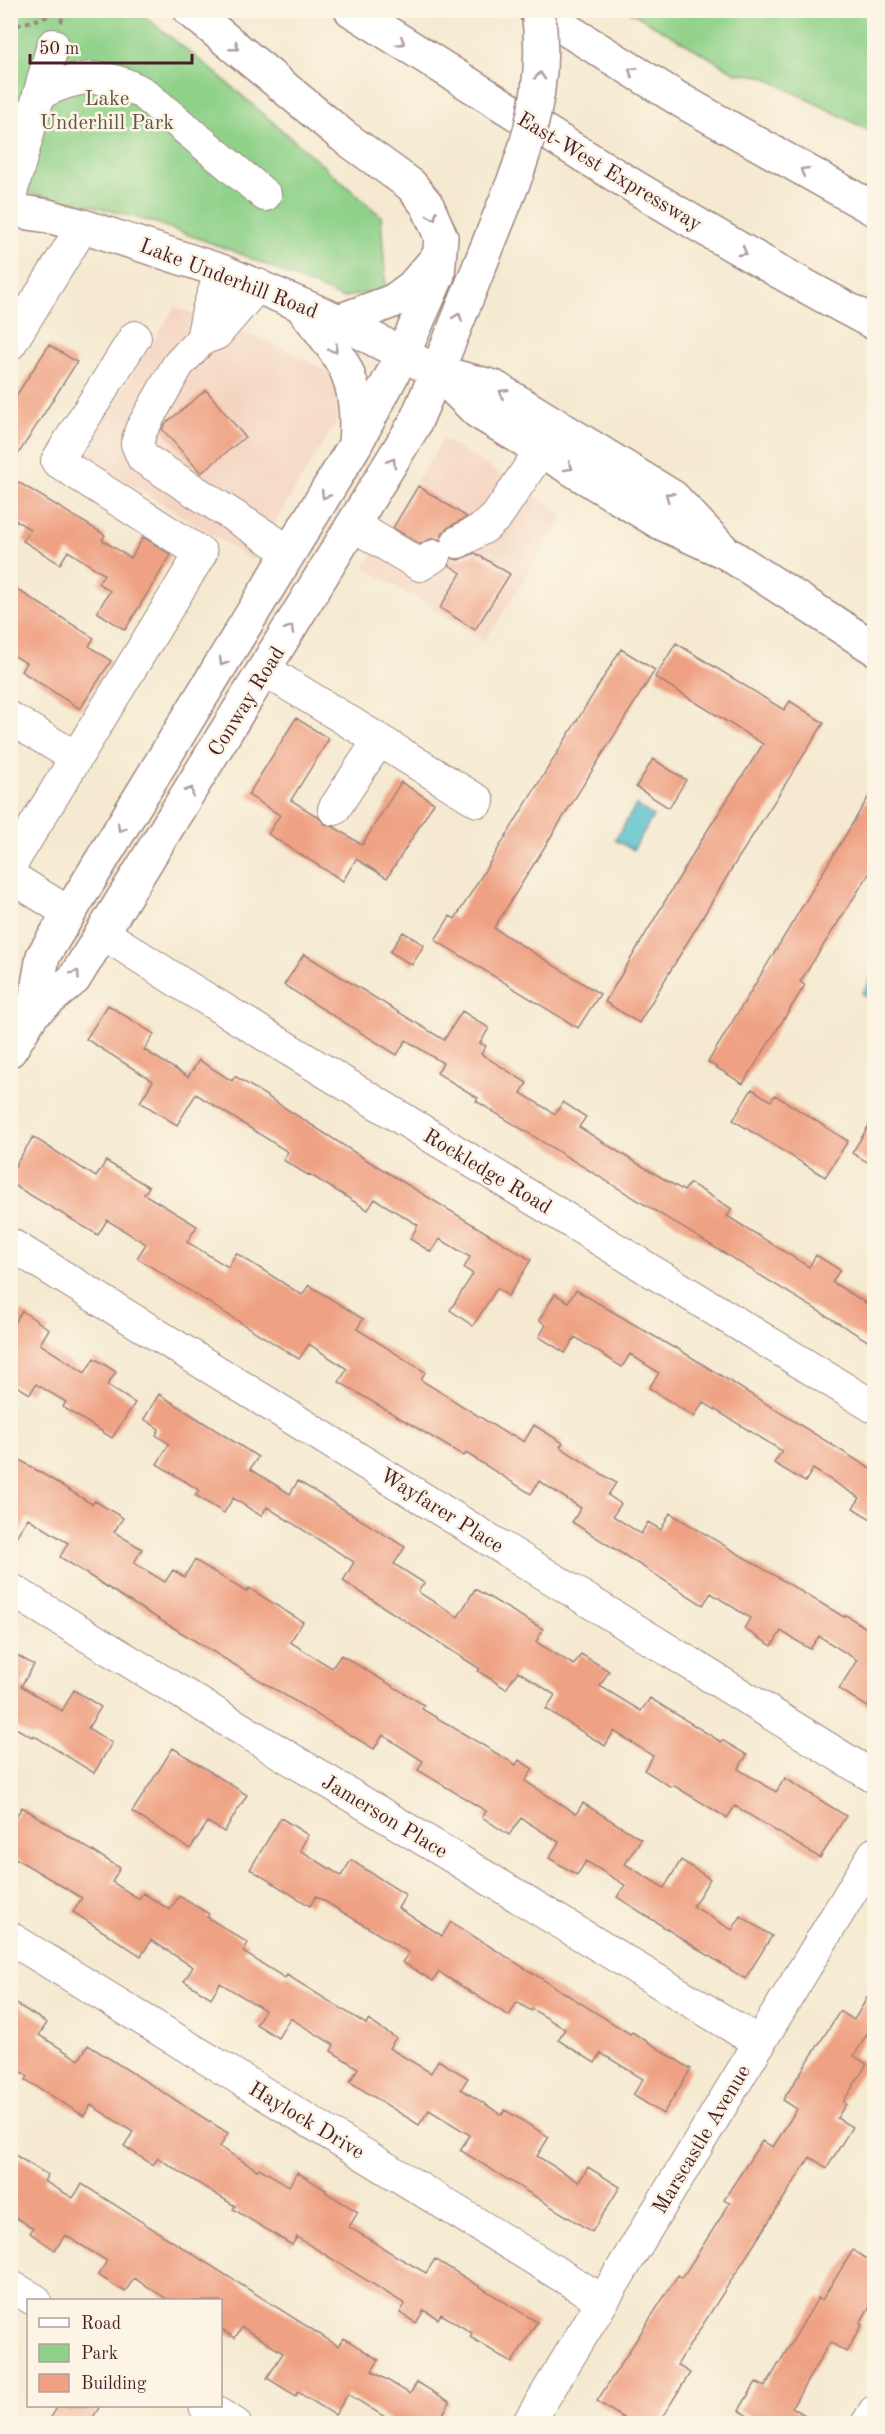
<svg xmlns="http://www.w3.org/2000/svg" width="885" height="2434" font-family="'Old Standard TT',serif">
  <rect width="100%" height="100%" fill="#fcf5e5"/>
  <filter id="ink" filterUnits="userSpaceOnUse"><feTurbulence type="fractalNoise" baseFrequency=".0167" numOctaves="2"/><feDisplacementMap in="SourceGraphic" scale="12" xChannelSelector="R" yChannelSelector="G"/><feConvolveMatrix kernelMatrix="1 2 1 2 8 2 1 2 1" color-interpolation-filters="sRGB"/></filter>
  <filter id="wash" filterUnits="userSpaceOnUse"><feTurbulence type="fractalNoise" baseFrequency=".008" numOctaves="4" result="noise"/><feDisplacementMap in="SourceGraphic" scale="24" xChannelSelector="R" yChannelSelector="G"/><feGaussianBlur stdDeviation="1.35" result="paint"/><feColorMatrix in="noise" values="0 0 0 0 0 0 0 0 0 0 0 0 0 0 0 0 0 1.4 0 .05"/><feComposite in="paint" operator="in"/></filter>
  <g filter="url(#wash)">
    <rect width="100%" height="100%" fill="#f5ead1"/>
    <path fill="#f4d3c0" d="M175,307L269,342L329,372L336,393L337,421L252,560L82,453Z
      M443,439L565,514L485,641L364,567Z"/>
    <path fill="#8fd189" stroke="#6c785a" stroke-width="1.5" d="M10,11H137L216,73L381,216L386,288L342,298L236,252L156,223L86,204L11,190Z
      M629,11H874V133L762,76L736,73Z"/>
    <path fill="#53bfcd" stroke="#4e6f7c" stroke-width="1.5" d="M636,805L653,816L633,850L615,840Z
      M874,973V1001L862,994Z"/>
    <g id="blocks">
      <path fill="#efa183" d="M49,345L77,362L10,467V405Z
        M206,390L245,437L201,473L162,429L166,423Z
        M10,477L105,535L102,540L131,558L143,537L171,555L125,630L97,612L110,591L98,583L104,574L68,551L60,564L23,541L30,529L10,517Z
        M418,486L467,517L449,527L443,532L441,540L433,538L420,544L393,528Z
        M475,553L510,574L475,630L440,608L461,573L449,565L451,558L458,560Z
        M10,585L94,638L89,646L111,661L80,709L21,671L26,663L10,653Z
        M676,643L784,710L790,701L824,723L734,865L639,1023L605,1002L702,839L763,744L655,677Z
        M621,649L655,670L494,928L600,994L578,1028L435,940L450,916L455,919Z
        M296,718L329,739L291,800L318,817L325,824L334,827L362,845L401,782L434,803L387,878L356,859L343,881L268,834L280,815L248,795Z
        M653,759L686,780L669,808L636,787Z
        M874,788V866L800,982L805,985L743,1084L708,1062Z
        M403,932L424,945L412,965L390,952Z
        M304,954L444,1040L462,1011L489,1028L480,1043L486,1046L481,1054L527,1083L521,1093L555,1114L563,1102L586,1117L579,1127L617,1151L684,1191L690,1183L732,1209L727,1216L809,1267L816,1255L840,1270L832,1282L874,1308V1345L476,1101L478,1098L437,1073L443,1063L406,1040L397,1055L284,985Z
        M108,1005L154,1034L144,1050L188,1077L199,1060L232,1081L235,1076L357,1154L531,1260L508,1296L497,1288L473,1326L450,1310L473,1274L464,1268L470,1257L440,1239L431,1252L410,1239L418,1225L375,1199L368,1210L309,1174L308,1175L283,1160L288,1152L196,1094L177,1125L140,1102L153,1081L86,1039Z
        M752,1089L771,1101L775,1095L848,1141L825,1177L733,1120Z
        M874,1117V1166L852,1153Z
        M33,1137L96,1177L106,1161L149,1187L144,1194L197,1226L187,1242L228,1267L236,1253L302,1295L309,1285L363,1319L357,1329L425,1372L421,1380L510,1436L511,1434L524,1442L534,1425L563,1443L560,1447L616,1483L608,1495L621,1504L613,1516L641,1534L648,1522L661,1530L670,1513L844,1617L846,1615L874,1633V1697L868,1707L839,1689L857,1660L819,1636L810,1649L781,1631L772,1646L744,1629L750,1618L711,1593L703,1605L572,1522L581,1508L539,1481L531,1494L466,1453L464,1456L339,1382L347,1369L309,1344L299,1359L137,1258L146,1244L107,1220L98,1235L10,1183V1174Z
        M576,1290L674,1348L675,1347L874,1471V1521L853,1508L860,1498L813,1469L805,1482L774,1463L782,1451L703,1402L694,1417L649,1388L659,1373L630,1354L622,1367L575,1337L565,1353L539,1337L546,1325L539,1320L555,1294L568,1302Z
        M22,1311L49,1329L40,1344L85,1373L94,1358L116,1372L107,1385L135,1403L112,1438L63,1407L66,1402L36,1384L30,1394L10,1382V1329Z
        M159,1394L258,1457L250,1469L290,1494L298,1481L405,1547L394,1564L424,1583L418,1592L458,1617L475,1589L543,1629L536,1642L574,1665L581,1654L609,1671L600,1686L641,1711L650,1698L721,1742L722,1740L747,1755L738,1769L776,1792L785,1778L846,1816L820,1858L735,1806L727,1818L673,1785L671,1787L644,1770L653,1756L614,1731L605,1746L546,1709L555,1695L518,1671L506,1689L478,1671L480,1669L343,1581L354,1562L267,1507L261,1516L233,1498L224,1513L195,1495L199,1490L157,1464L169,1444L156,1435L159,1429L144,1419Z
        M10,1454L92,1504L95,1501L123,1518L114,1532L142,1549L134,1563L165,1582L173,1570L184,1577L195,1560L246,1592L249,1588L303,1622L290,1642L332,1668L341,1655L424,1705L422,1709L516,1765L519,1760L533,1769L525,1781L576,1814L583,1803L641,1839L625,1864L664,1888L681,1860L710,1879L693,1906L732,1930L741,1916L772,1936L745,1979L617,1897L625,1885L586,1861L577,1875L549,1858L559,1842L521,1818L509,1835L482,1817L486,1811L418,1770L423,1761L383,1735L374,1749L129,1601L60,1557L68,1543L28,1518L10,1546Z
        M10,1651L34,1665L21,1686L62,1711L74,1690L101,1707L88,1728L112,1743L94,1773L33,1735L32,1737L10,1725Z
        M173,1748L247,1795L224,1832L208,1822L190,1849L132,1812Z
        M22,1807L120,1868L112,1882L139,1899L143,1893L170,1910L179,1896L209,1914L207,1917L248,1943L243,1952L285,1978L287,1975L366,2024L368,2020L396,2038L389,2048L431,2073L438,2060L468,2078L461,2089L502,2115L505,2110L549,2137L537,2156L579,2182L588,2167L620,2187L592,2232L460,2150L470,2135L429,2110L419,2125L350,2082L358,2068L331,2051L334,2045L290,2018L278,2038L256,2024L265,2010L220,1983L211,1998L184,1981L193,1967L151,1940L141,1956L73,1912L82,1898L10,1855V1826Z
        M281,1818L308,1835L300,1850L341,1876L351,1860L406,1895L398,1908L442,1936L451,1922L630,2034L632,2032L691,2069L663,2114L633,2095L643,2079L601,2053L595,2063L558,2040L565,2029L532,2009L531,2011L517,2002L509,2016L439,1972L433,1981L402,1962L409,1953L369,1928L316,1896L310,1906L250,1869Z
        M874,1986V2022L854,2056L867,2064L843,2102L846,2104L837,2118L852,2127L827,2168L810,2157L677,2365L690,2373L658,2424H632L597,2401L678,2275L682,2278L730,2203L724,2199L762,2141L773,2147L797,2109L783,2100L840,2011L854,2020Z
        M10,2000L47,2023L39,2035L79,2060L88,2045L228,2133L220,2147L257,2170L259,2168L289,2186L297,2172L326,2190L325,2192L358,2212L349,2227L396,2256L426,2273L435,2259L537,2322L512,2363L470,2337L472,2333L441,2314L438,2319L424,2310L416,2323L400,2313L405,2304L297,2237L292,2245L233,2209L235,2206L158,2158L153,2165L124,2146L133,2132L91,2105L84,2116L26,2080L28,2076L10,2065Z
        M10,2152L48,2175L44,2181L73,2198L82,2184L338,2346L344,2338L379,2360L372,2371L410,2394L417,2382L450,2402L437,2424H396L348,2394L335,2415L298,2392L296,2396L267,2378L283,2353L242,2327L235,2338L220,2329V2301H170L134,2278L125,2292L98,2275L107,2261L65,2235L55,2250L30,2233L33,2228L10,2214Z
        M853,2250L874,2264V2299L860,2323L862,2325L846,2352L830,2342L792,2407L819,2424H760L739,2410L756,2382L765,2387L818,2298L822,2300Z
        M58,2406H100L89,2424H47Z"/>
    </g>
  </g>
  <g filter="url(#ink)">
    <use href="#blocks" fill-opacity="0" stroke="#a0847e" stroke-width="1.5"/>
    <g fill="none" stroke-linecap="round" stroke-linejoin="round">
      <defs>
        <path id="minor" d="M39,94C78,74 104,72 143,93L265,195
          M10,197L53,45
          M258,285L216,334L202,339L178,365L141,430L137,444L143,458L290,552
          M202,339L208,310L221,271
          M10,344L83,226
          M353,525L420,565L434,556
          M458,542L485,527L497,516L541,450
          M265,670L478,801
          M10,718L75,757
          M334,809L379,740
          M10,866L201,553L57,461L135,337
          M10,876L69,913
          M103,933L182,984L874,1407
          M10,1244L874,1777
          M10,1589L760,2043
          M10,1938L603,2301
          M10,2286L35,2300
          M205,2406L235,2424
          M528,2424L874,1854
          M867,2424L874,2412"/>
        <path id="major" d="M10,210L48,216L83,226L221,271L339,321L437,372L494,387L673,497L725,552
          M302,307C341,357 361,376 355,443
          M438,373L478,412L659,522L725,552L874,648
          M33,1013L43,956L355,445L403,354
          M10,1050L33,1013L74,979L414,425L437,372"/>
        <path id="highway" d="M190,10L343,136L411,185L427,205L441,237L438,275L403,354
          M351,10C524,118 694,229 874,323
          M535,10L682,101L874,209
          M339,321L393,301L412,287L438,257
          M437,372L517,173"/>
      </defs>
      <use href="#minor" stroke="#a0847e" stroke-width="34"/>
      <use href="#major" stroke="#a0847e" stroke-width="36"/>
      <use href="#highway" stroke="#a0847e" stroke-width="36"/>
      <path stroke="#a0847e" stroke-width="4" stroke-dasharray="4.5 4.5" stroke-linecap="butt" d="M61,22L65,10
        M10,30L14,26L46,17L56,10"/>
      <use href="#minor" stroke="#fff" stroke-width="32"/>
      <use href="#major" stroke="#fff" stroke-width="33"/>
      <use href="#highway" stroke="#fff" stroke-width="33"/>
      <defs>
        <path id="highway-bridge" d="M517,173C536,119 546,68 538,10"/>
      </defs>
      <use href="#highway-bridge" stroke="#a0847e" stroke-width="36" stroke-linecap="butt"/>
      <use href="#highway-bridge" stroke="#fff" stroke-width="33"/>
    </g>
    <defs><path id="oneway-chevron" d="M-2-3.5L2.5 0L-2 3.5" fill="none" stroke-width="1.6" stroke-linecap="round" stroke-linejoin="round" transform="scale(1.5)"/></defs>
    <g stroke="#ae9aa0">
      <use href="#oneway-chevron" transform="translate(401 42) rotate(32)"/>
      <use href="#oneway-chevron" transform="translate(235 47) rotate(39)"/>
      <use href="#oneway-chevron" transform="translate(632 71) rotate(-148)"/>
      <use href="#oneway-chevron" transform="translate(540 76) rotate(-86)"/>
      <use href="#oneway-chevron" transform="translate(804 171) rotate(-150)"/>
      <use href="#oneway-chevron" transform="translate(433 216) rotate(65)"/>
      <use href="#oneway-chevron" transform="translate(743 252) rotate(30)"/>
      <use href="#oneway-chevron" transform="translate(458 317) rotate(-70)"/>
      <use href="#oneway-chevron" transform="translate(334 349) rotate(54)"/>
      <use href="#oneway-chevron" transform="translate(503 393) rotate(-148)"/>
      <use href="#oneway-chevron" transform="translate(392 462) rotate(-59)"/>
      <use href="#oneway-chevron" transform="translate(569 467) rotate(31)"/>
      <use href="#oneway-chevron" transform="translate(325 495) rotate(121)"/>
      <use href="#oneway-chevron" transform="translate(669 496) rotate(-144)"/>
      <use href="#oneway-chevron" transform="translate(290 629) rotate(-59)"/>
      <use href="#oneway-chevron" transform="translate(223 662) rotate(121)"/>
      <use href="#oneway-chevron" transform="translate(190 791) rotate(-58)"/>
      <use href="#oneway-chevron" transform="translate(121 828) rotate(121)"/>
      <use href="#oneway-chevron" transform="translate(76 974) rotate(-54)"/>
    </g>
  </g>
  <g text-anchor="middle" stroke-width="5" stroke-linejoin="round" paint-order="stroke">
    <g font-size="21" fill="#5f5447" stroke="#fcf5e5">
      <text x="107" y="105">Lake<tspan x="107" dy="24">Underhill Park</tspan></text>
    </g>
    <g font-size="21" fill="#4a1f2b" stroke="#fcf5e5">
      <text transform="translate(610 171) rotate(31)" y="7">East-West Expressway</text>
      <text transform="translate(229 278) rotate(21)" y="7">Lake Underhill Road</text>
      <text transform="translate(246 701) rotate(-58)" y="7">Conway Road</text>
      <text transform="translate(488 1171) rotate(31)" y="7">Rockledge Road</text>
      <text transform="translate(442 1510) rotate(32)" y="7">Wayfarer Place</text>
      <text transform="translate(385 1816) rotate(31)" y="7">Jamerson Place</text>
      <text transform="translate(307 2120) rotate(31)" y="7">Haylock Drive</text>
      <text transform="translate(701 2139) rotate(-59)" y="7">Marscastle Avenue</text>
    </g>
  </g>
  <rect width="885" height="2434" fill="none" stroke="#fcf5e5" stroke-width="36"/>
  <rect x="27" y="2299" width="195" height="108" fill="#fcf5e5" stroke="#b59f9b" stroke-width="1.5"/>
  <rect x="39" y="2318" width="30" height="9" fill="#ffffff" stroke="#b59f9b" stroke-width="1.5"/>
  <text x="81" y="2329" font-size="18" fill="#4a1f2b">Road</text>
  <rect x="39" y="2344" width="30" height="18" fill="#8fd189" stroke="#b59f9b" stroke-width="1.5"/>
  <text x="81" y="2359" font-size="18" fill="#4a1f2b">Park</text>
  <rect x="39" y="2374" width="30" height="18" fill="#efa183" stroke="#b59f9b" stroke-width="1.5"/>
  <text x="81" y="2389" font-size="18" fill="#4a1f2b">Building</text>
  <path d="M30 54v9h162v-9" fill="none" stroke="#4a1f2b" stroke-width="3"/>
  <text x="39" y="54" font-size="18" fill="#4a1f2b" stroke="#fcf5e5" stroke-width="4.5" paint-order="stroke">50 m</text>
</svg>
